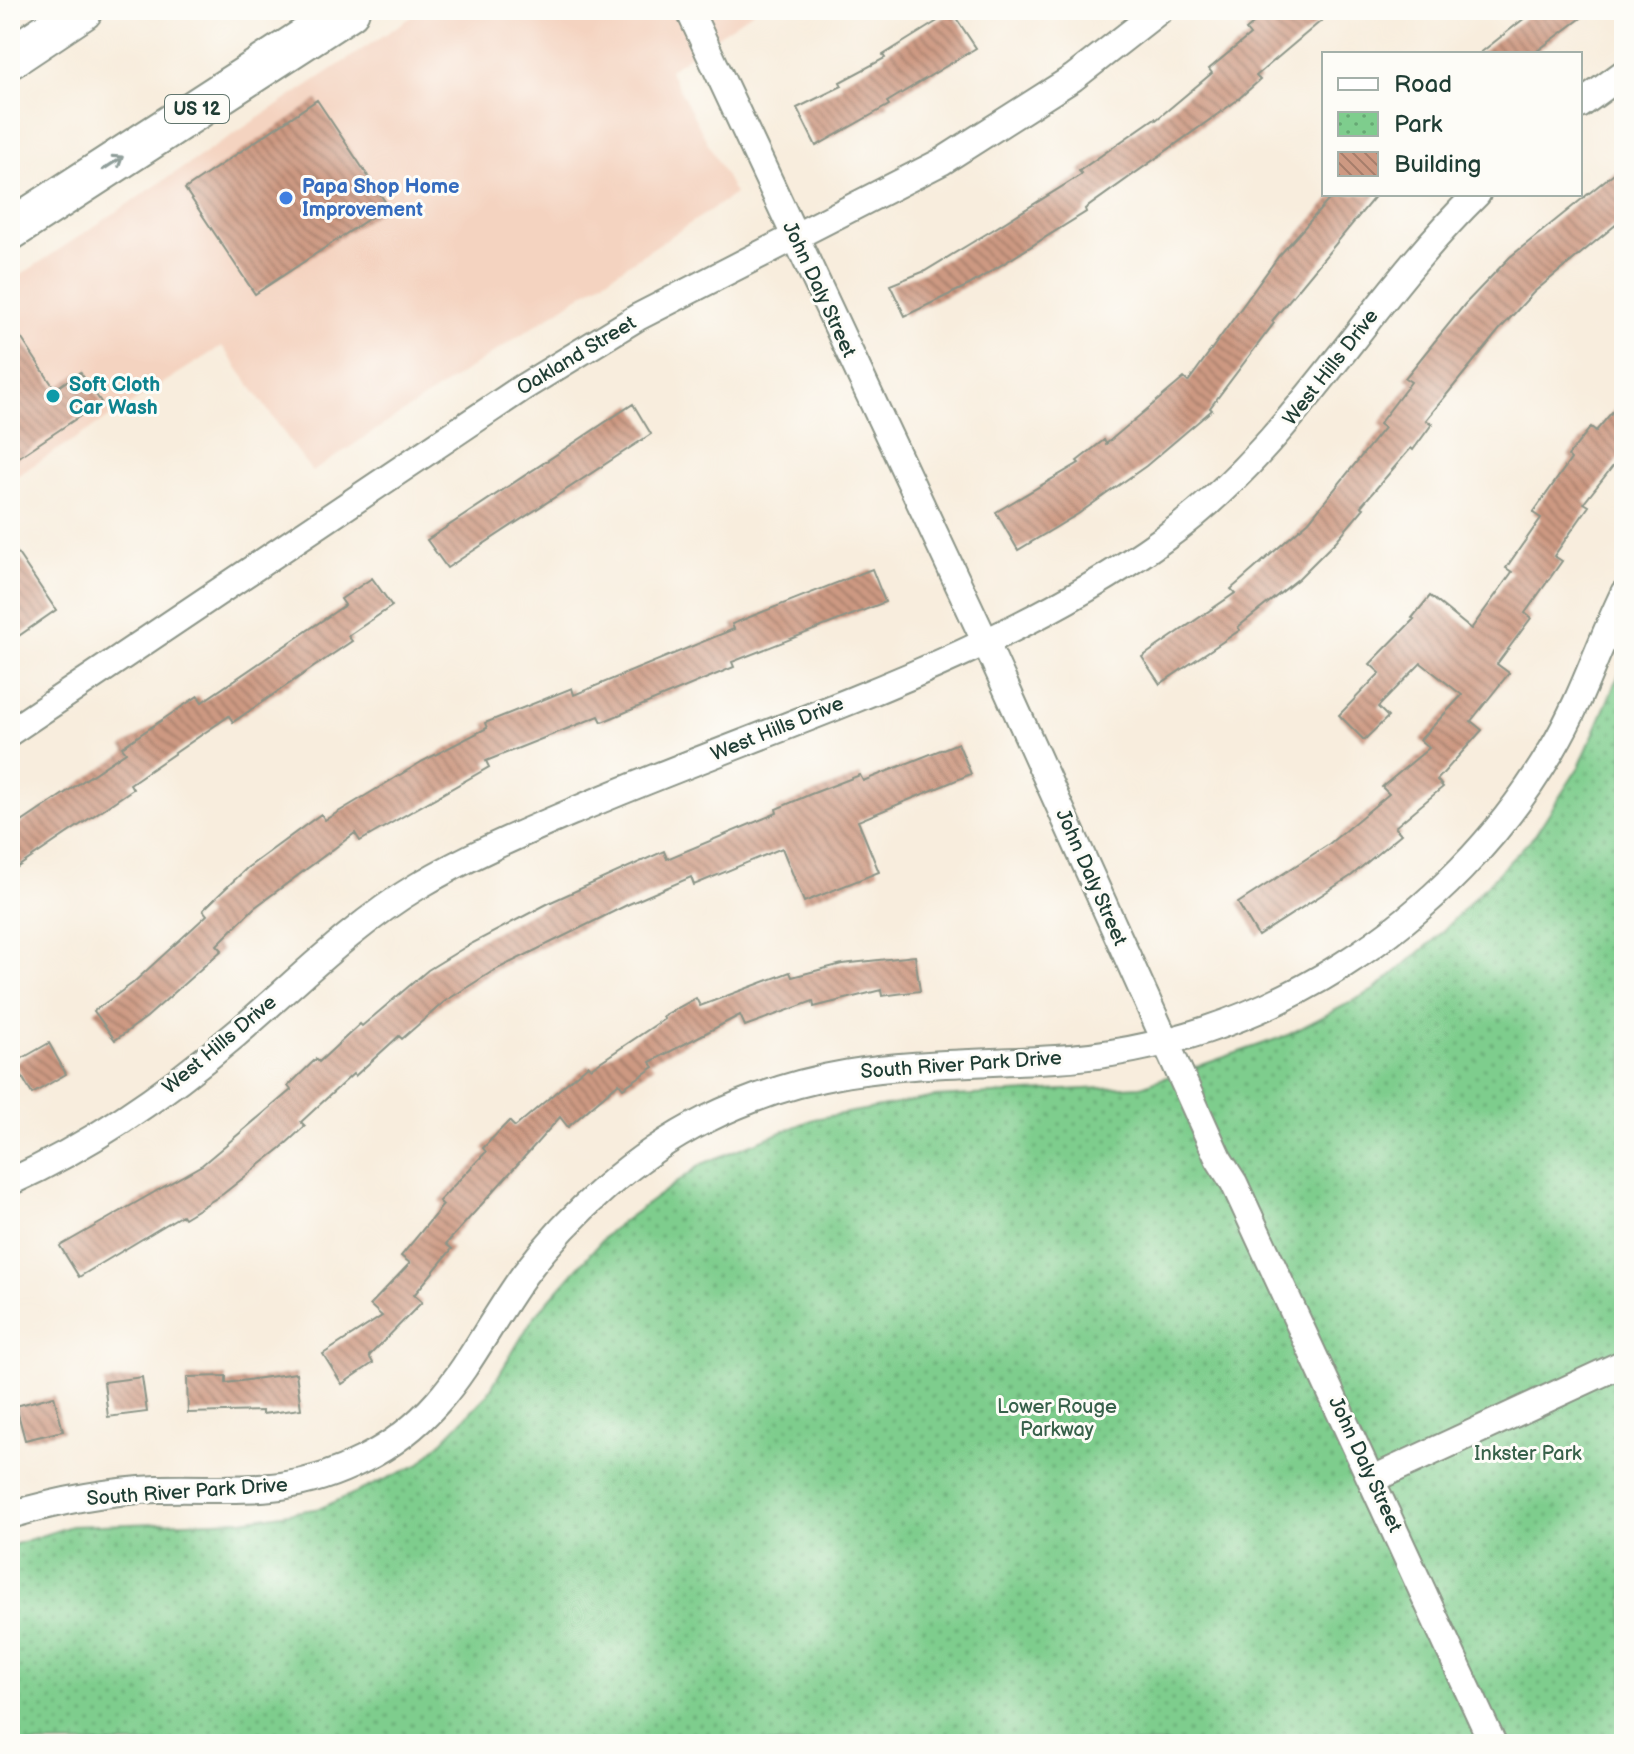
<svg xmlns="http://www.w3.org/2000/svg" width="1634" height="1754" font-family="'Balsamiq Sans',sans-serif">
  <defs>
    <pattern id="park-dots" width="8" height="8" patternUnits="userSpaceOnUse" patternTransform="scale(2)"><rect width="8" height="8" fill="#7ecd8d"/><path d="M2 2h.1M6 6h.1" fill="none" stroke="#67a874" stroke-width="1.8" stroke-linecap="round"/></pattern>
    <pattern id="building-back-hatch" width="6" height="6" patternUnits="userSpaceOnUse" patternTransform="scale(2)"><rect width="6" height="6" fill="#cd9982"/><path d="M-1 5l2 2M0 0l6 6M5-1l2 2" fill="none" stroke="#a67e6b"/></pattern>
  </defs>
  <rect width="100%" height="100%" fill="#fdfcf7"/>
  <filter id="ink" filterUnits="userSpaceOnUse"><feTurbulence type="fractalNoise" baseFrequency=".0125" numOctaves="2"/><feDisplacementMap in="SourceGraphic" scale="16" xChannelSelector="R" yChannelSelector="G"/><feConvolveMatrix kernelMatrix="1 2 1 2 8 2 1 2 1" color-interpolation-filters="sRGB"/></filter>
  <filter id="wash" filterUnits="userSpaceOnUse"><feTurbulence type="fractalNoise" baseFrequency=".006" numOctaves="4" result="noise"/><feDisplacementMap in="SourceGraphic" scale="32" xChannelSelector="R" yChannelSelector="G"/><feGaussianBlur stdDeviation="1.8" result="paint"/><feColorMatrix in="noise" values="0 0 0 0 0 0 0 0 0 0 0 0 0 0 0 0 0 1.4 0 .05"/><feComposite in="paint" operator="in"/></filter>
  <g filter="url(#wash)">
    <rect width="100%" height="100%" fill="#f8eddd"/>
    <path fill="#f4d3c0" d="M422,10H755L669,70L735,194L312,472L222,346L10,480V282Z"/>
    <path fill="url(#park-dots)" stroke="#4e8560" stroke-width="2" d="M1624,663V1744H10V1546L71,1526L243,1520L321,1508L420,1464L487,1395L533,1318L610,1231L702,1164L814,1119L935,1097L1141,1086L1288,1035L1374,990L1433,941L1535,835L1580,765Z"/>
    <g id="blocks">
      <path fill="url(#building-back-hatch)" d="M1270,10H1334L1256,76L1260,80L1236,101L1085,209L1086,212L969,285L905,316L890,285L925,271L991,231L1082,174L1079,171L1155,118L1156,120L1212,73L1209,69L1250,35L1246,30Z
        M1535,10H1592L1533,54H1479Z
        M952,12L976,48L887,102L889,105L816,146L797,108L842,86L840,82L885,58L883,55Z
        M317,100L388,206L255,294L185,189Z
        M1624,165V218L1534,292L1500,329L1426,420L1432,424L1413,450L1411,448L1361,506L1364,508L1336,541L1298,579L1238,627L1240,630L1160,684L1142,657L1235,593L1231,589L1309,521L1384,428L1379,424L1411,382L1405,378L1465,304L1510,257Z
        M1334,194H1377L1272,321L1274,323L1210,408L1212,410L1146,466L1078,514L1018,550L996,512L1079,463L1077,461L1104,440L1106,444L1184,378L1188,382L1278,257Z
        M10,321L55,389L80,372L101,402L10,463Z
        M1624,398V452L1584,503L1589,506L1554,556L1562,561L1525,613L1531,618L1497,664L1509,673L1471,721L1482,730L1437,780L1443,787L1395,827L1401,834L1351,876L1258,936L1238,903L1329,844L1389,794L1382,787L1429,748L1420,740L1462,695L1421,663L1378,707L1388,717L1364,740L1339,715L1380,673L1370,664L1414,619L1412,618L1430,596L1471,629L1512,572L1506,568L1541,518L1533,513L1571,459L1568,456L1591,427L1596,431Z
        M633,404L651,434L447,568L427,540Z
        M10,542L56,610L10,642Z
        M872,569L885,602L732,662L734,667L602,722L599,716L486,761L489,767L360,841L355,833L254,908L217,945L222,950L147,1017L115,1040L94,1011L133,983L207,915L203,910L247,868L321,814L325,820L423,761L487,728L485,723L572,688L574,695L734,629L732,624Z
        M372,578L392,606L348,636L352,641L233,722L229,716L130,784L133,789L10,872V830L126,752L122,747L165,718L198,696L202,702L345,605L341,599Z
        M958,743L971,774L858,821L879,872L804,902L782,848L694,885L691,877L629,904L493,971L444,1002L402,1039L399,1036L355,1076L353,1074L301,1122L305,1126L281,1148L223,1194L184,1218L182,1215L79,1277L60,1246L202,1165L291,1090L288,1086L316,1059L319,1062L360,1024L362,1026L428,970L467,946L551,902L664,851L667,859L777,813L776,809L811,794L860,775L863,781Z
        M915,956L920,991L882,996L881,990L814,1007L813,1001L745,1026L740,1015L650,1062L654,1067L623,1088L619,1083L568,1127L560,1117L446,1244L452,1249L414,1295L422,1302L369,1356L373,1363L342,1384L323,1354L382,1316L370,1305L410,1263L401,1256L443,1205L439,1201L486,1152L483,1148L509,1121L515,1127L588,1065L591,1068L664,1019L663,1016L696,998L700,1006L790,972L792,977L842,964Z
        M49,1043L66,1074L32,1094L14,1063Z
        M296,1373L301,1409L262,1414V1411L188,1413L187,1377L226,1376V1383Z
        M142,1377L147,1412L108,1417L104,1382Z
        M54,1396L63,1431L25,1440L16,1406Z"/>
    </g>
  </g>
  <g filter="url(#ink)">
    <use href="#blocks" fill-opacity="0" stroke="#8c9588" stroke-width="2"/>
    <g fill="none" stroke-linecap="round" stroke-linejoin="round">
      <defs>
        <path id="minor" d="M689,10L985,641L1218,1158L1234,1183L1493,1744
          M1580,105L1624,73
          M10,732L522,388L638,317L941,162L1073,78L1160,10
          M10,1182C92,1145 168,1092 236,1034C296,983 350,927 418,886C470,855 525,832 581,808C772,726 992,662 1162,540C1291,448 1365,304 1477,194
          M1373,1479L1624,1363
          M10,1515C58,1501 107,1491 157,1489C236,1487 288,1498 362,1460C450,1416 471,1349 524,1275C570,1213 635,1155 705,1120C829,1058 924,1067 1056,1059C1260,1047 1451,924 1553,748C1582,699 1599,644 1624,593"/>
        <path id="primary" d="M10,58L82,10
          M10,230L349,10"/>
      </defs>
      <use href="#minor" stroke="#8c9588" stroke-width="30"/>
      <use href="#primary" stroke="#8c9588" stroke-width="44"/>
      <use href="#minor" stroke="#fff" stroke-width="26"/>
      <use href="#primary" stroke="#fff" stroke-width="40"/>
    </g>
    <defs><path id="oneway-shaft" d="M-6 0H5M1.5-3L5.5 0L1.5 3" fill="none" stroke-width="1.6" stroke-linecap="round" stroke-linejoin="round" transform="scale(2)"/></defs>
    <use stroke="#8f9e9a" href="#oneway-shaft" transform="translate(113 163) rotate(-33)"/>
  </g>
  <circle fill="#3f7fe0" stroke="#fdfcf7" stroke-width="3" cx="286" cy="198" r="8"/>
  <circle fill="#0f9aa8" stroke="#fdfcf7" stroke-width="3" cx="53" cy="396" r="8"/>
  <g text-anchor="middle" stroke-width="6" stroke-linejoin="round" paint-order="stroke">
    <rect fill="#fdfcf7" stroke="#62766e" stroke-width="2" x="165" y="95" width="64" height="28" rx="6"/>
    <g font-size="18" font-weight="bold" fill="#1f3d34">
      <text x="197" y="115">US 12</text>
    </g>
    <g font-size="20" font-weight="bold" fill="#366cbe" stroke="#fdfcf7" text-anchor="start">
      <text x="302" y="193">Papa Shop Home<tspan x="302" dy="23">Improvement</tspan></text>
    </g>
    <g font-size="20" fill="#1f3d34" stroke="#fdfcf7">
      <text transform="translate(820 289) rotate(65)" y="7">John Daly Street</text>
      <text transform="translate(576 355) rotate(-31)" y="7">Oakland Street</text>
      <text transform="translate(1330 367) rotate(-52)" y="7">West Hills Drive</text>
      <text transform="translate(777 728) rotate(-22)" y="7">West Hills Drive</text>
      <text transform="translate(1092 877) rotate(66)" y="7">John Daly Street</text>
      <text transform="translate(219 1044) rotate(-40)" y="7">West Hills Drive</text>
      <text transform="translate(961 1064) rotate(-4)" y="7">South River Park Drive</text>
      <text transform="translate(1366 1464) rotate(65)" y="7">John Daly Street</text>
      <text transform="translate(187 1491) rotate(-4)" y="7">South River Park Drive</text>
    </g>
    <g font-size="20" font-weight="bold" fill="#0d838f" stroke="#fdfcf7" text-anchor="start">
      <text x="69" y="391">Soft Cloth<tspan x="69" dy="23">Car Wash</tspan></text>
    </g>
    <g font-size="20" fill="#37614a" stroke="#fdfcf7">
      <text x="1057" y="1413">Lower Rouge<tspan x="1057" dy="23">Parkway</tspan></text>
      <text x="1528" y="1460">Inkster Park</text>
    </g>
  </g>
  <rect width="1634" height="1754" fill="none" stroke="#fdfcf7" stroke-width="40"/>
  <rect x="1322" y="52" width="260" height="144" fill="#fdfcf7" stroke="#a4b0a9" stroke-width="2"/>
  <rect x="1338" y="78" width="40" height="12" fill="#ffffff" stroke="#a4b0a9" stroke-width="2"/>
  <text x="1394" y="92" font-size="24" fill="#1f3d34">Road</text>
  <rect x="1338" y="112" width="40" height="24" fill="url(#park-dots)" stroke="#a4b0a9" stroke-width="2"/>
  <text x="1394" y="132" font-size="24" fill="#1f3d34">Park</text>
  <rect x="1338" y="152" width="40" height="24" fill="url(#building-back-hatch)" stroke="#a4b0a9" stroke-width="2"/>
  <text x="1394" y="172" font-size="24" fill="#1f3d34">Building</text>
</svg>
